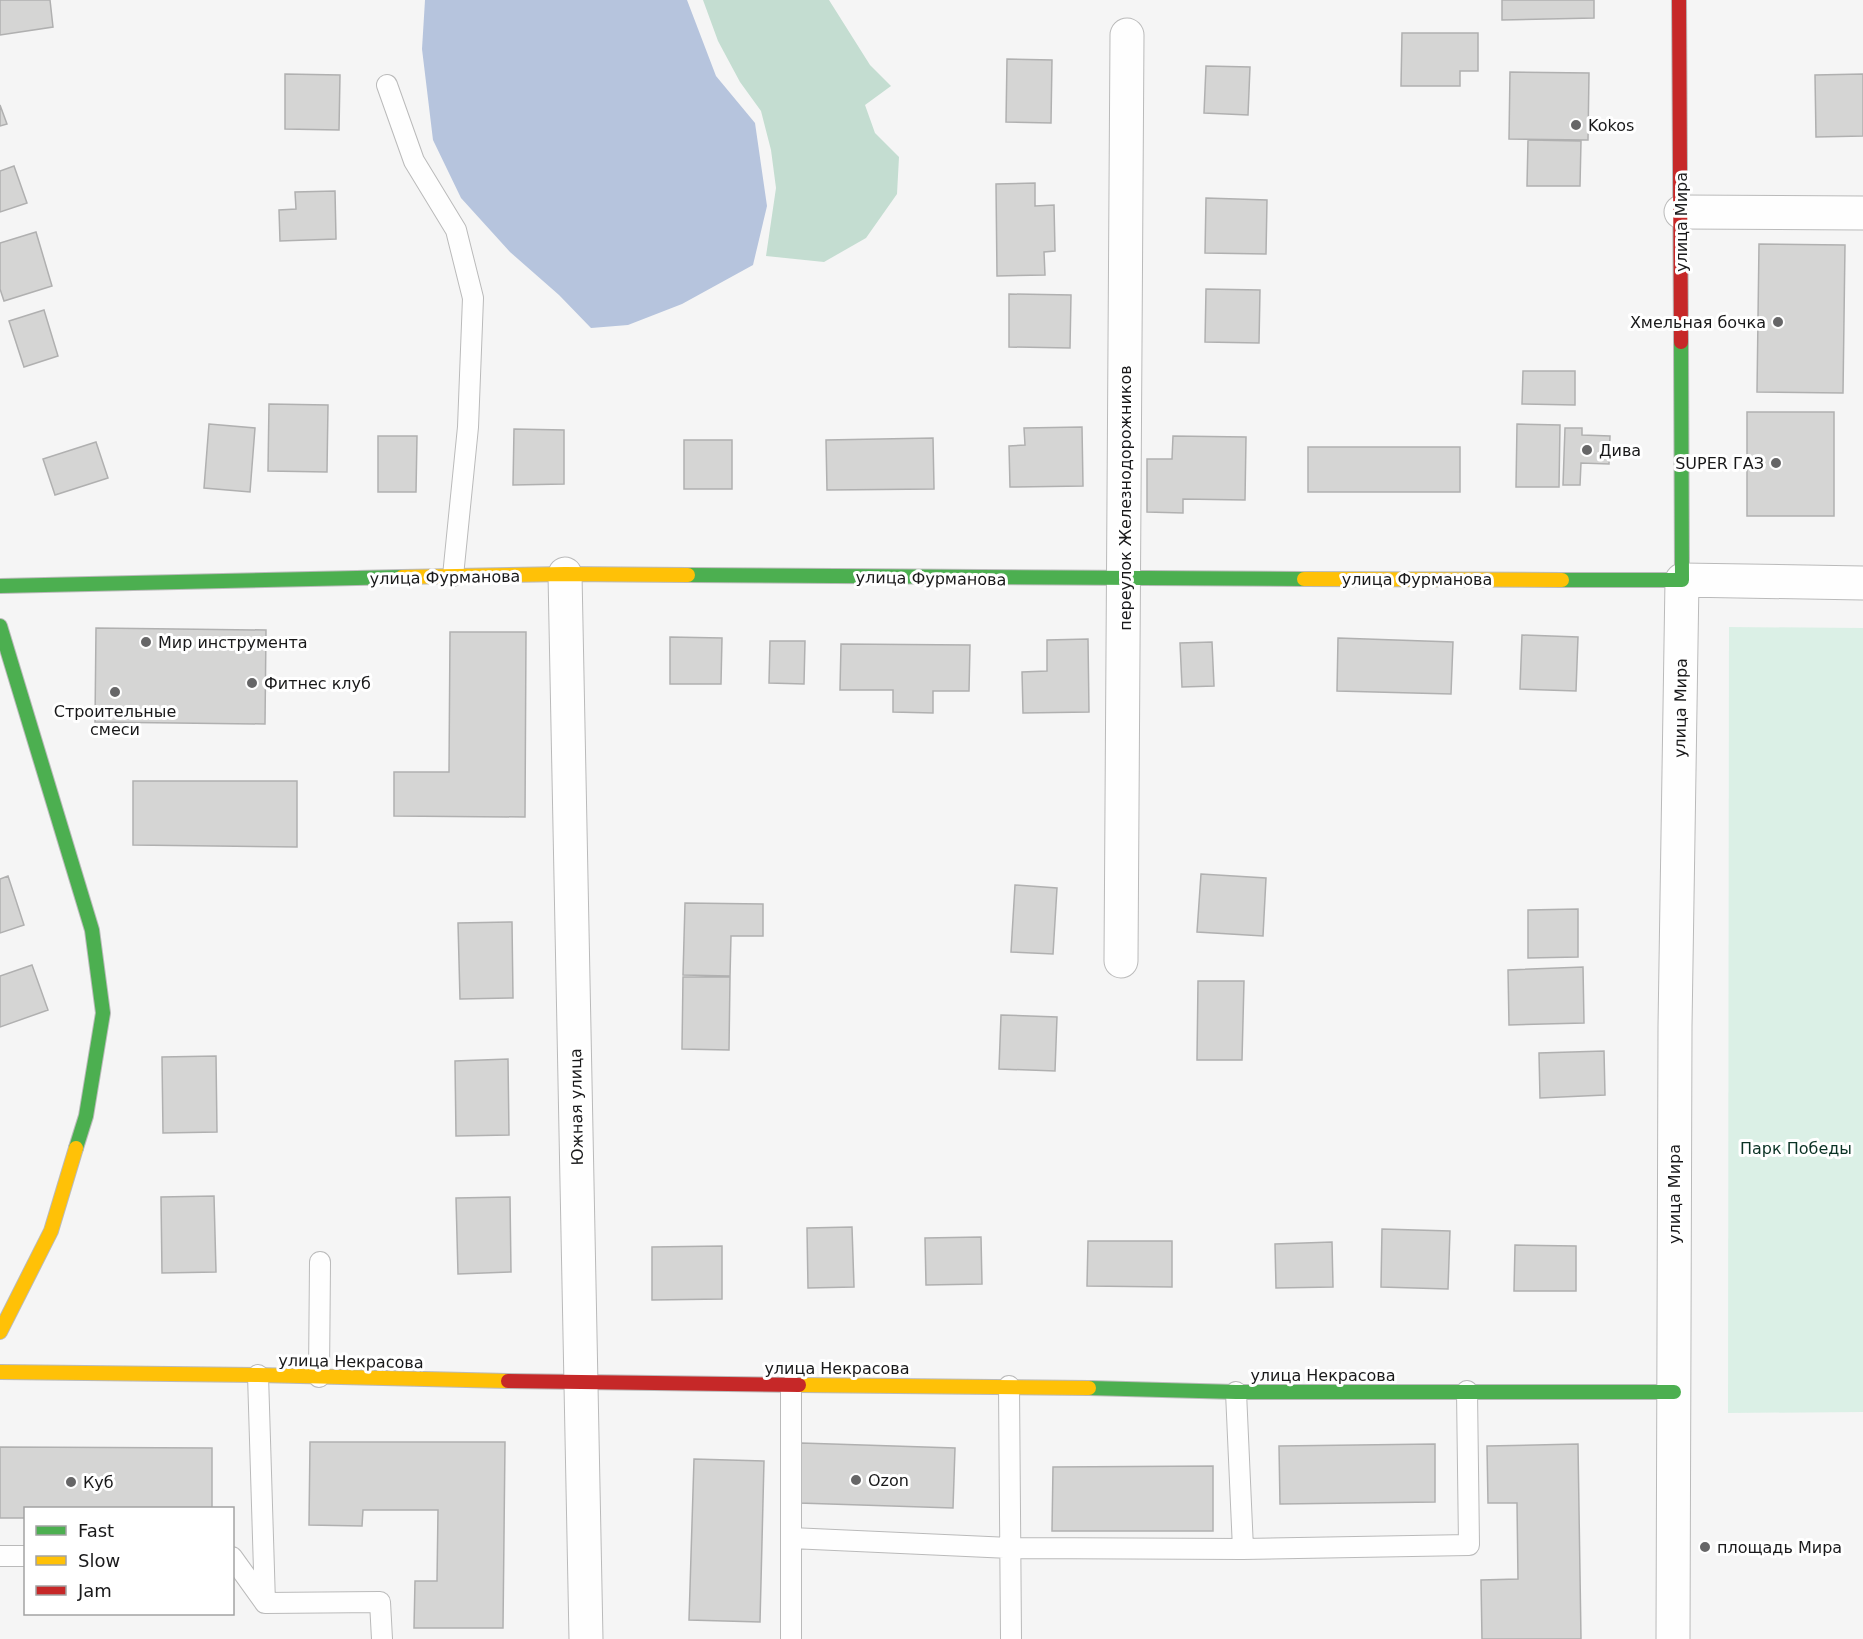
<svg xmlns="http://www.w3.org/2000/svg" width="1863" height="1639" font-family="'DejaVu Sans',sans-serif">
  <rect width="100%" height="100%" fill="#f5f5f5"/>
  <path fill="#dbf0e6" d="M1729,627L1863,628V1412L1728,1413Z"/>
  <path fill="#c4ddd1" d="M703,0H829L870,65L891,86L865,105L875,133L899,157L897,194L866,238L824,262L766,256L776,188L771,150L761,111L740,82L718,41Z"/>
  <path fill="#b6c4dd" d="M425,0H687L716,76L755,123L767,206L753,265L682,304L628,325L591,328L559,295L510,252L461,198L433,140L422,49Z"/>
  <path fill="#d5d5d4" stroke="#b0b0b0" stroke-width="1.5" d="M0,0H50L53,27L0,35Z
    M1502,0H1594V18L1502,20Z
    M1402,33H1478V71H1460V86H1401Z
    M1007,59L1052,60L1051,123L1006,122Z
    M1206,66L1250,67L1248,115L1204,113Z
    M1510,72L1589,73L1588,140L1509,139Z
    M285,74L340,75L339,130L285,129Z
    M1863,74V136L1816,137L1815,75Z
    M0,105L7,124L0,126Z
    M1528,140L1581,141L1580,186H1527Z
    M14,166L27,203L0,212V171Z
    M1035,183V206L1054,205L1055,251L1044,252L1045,275L997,276L996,184Z
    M335,191L336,239L280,241L279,210L296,209L295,192Z
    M1206,198L1267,200L1266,254L1205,253Z
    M36,232L52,286L4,301L0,289V243Z
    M1759,244L1845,245L1843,393L1757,392Z
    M1206,289L1260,290L1259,343L1205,342Z
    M1009,294L1071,295L1070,348L1009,347Z
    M44,310L58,356L24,367L9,321Z
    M1523,371H1575V405L1522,404Z
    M269,404L328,405L327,472L268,471Z
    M1747,412H1834V516H1747Z
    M209,424L255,428L250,492L204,488Z
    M1517,424L1560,425L1559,487H1516Z
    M1082,427L1083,486L1010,487L1009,446L1025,445L1024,428Z
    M1565,428H1582V435L1610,436L1609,464L1581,463L1580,485H1563Z
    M514,429L564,430V484L513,485Z
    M378,436H417L416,492H378Z
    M1173,436L1246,437L1245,500L1183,499V513L1147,512V459H1172Z
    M933,438L934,489L827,490L826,440Z
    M684,440H732V489H684Z
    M96,442L108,478L55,495L43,459Z
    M1308,447H1460V492H1308Z
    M96,628L266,630L265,724L95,722Z
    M450,632H526L525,817L394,816V772H449Z
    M1522,635L1578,637L1576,691L1520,689Z
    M670,637L722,638L721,684H670Z
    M1338,638L1453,642L1451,694L1337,691Z
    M1088,639L1089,712L1023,713L1022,672L1047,671V640Z
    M770,641H805L804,684L769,683Z
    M1212,642L1214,686L1182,687L1180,643Z
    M841,644L970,645L969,691H933V713L893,712V690H840Z
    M133,781H297V847L133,845Z
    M1201,874L1266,878L1263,936L1197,932Z
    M8,876L24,925L0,933V879Z
    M1015,885L1057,888L1053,954L1011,952Z
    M685,903L763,904V936H731L730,976L683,975Z
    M1578,909V957L1528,958V910Z
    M512,922L513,998L460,999L458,923Z
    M32,965L48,1010L0,1027V976Z
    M1583,967L1584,1023L1509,1025L1508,970Z
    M683,977H730L729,1050L682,1049Z
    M1198,981H1244L1242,1060H1197Z
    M1001,1015L1057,1017L1055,1071L999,1069Z
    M1604,1051L1605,1095L1540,1098L1539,1053Z
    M216,1056L217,1132L163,1133L162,1057Z
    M508,1059L509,1135L456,1136L455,1061Z
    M214,1196L216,1272L162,1273L161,1197Z
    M510,1197L511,1272L458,1274L456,1198Z
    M852,1227L854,1287L808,1288L807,1228Z
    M1382,1229L1450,1231L1448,1289L1381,1287Z
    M981,1237L982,1284L926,1285L925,1238Z
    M1088,1241H1172V1287L1087,1286Z
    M1332,1242L1333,1287L1276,1288L1275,1244Z
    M1515,1245L1576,1246V1291H1514Z
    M722,1246V1299L652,1300V1247Z
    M310,1442H505L503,1628H414L415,1581H437L438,1510H363L362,1526L309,1525Z
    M801,1443L955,1448L953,1508L799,1503Z
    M1435,1444V1502L1280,1504L1279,1446Z
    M1578,1444L1581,1639H1482L1481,1580L1518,1579L1517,1503H1488L1487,1446Z
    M0,1447L212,1448V1508H26V1518H0Z
    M694,1459L764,1461L760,1622L689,1620Z
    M1213,1466V1531H1052L1053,1467Z"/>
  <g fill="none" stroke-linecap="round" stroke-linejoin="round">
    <defs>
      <path id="lane" d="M387,85L414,161L456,230L473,298L468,427L453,576
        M319,1377L320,1262
        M1009,1386L1011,1639
        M1236,1392L1243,1549
        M791,1538L1010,1548L1243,1549L1469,1545L1467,1391
        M0,1556H26
        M232,1557L265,1603L258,1375
        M265,1603L380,1602L382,1639
        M791,1639V1385"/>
      <path id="street" d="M1681,212L1863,213
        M565,574L586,1639
        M1121,961L1127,35
        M1673,1639L1675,1027L1682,580L1863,583"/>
      <path id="fast" d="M688,575L1304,579
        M1562,580H1682L1681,342
        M0,586L402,577
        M0,626L92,930L103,1013L86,1116L76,1148
        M1089,1388L1236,1392H1674"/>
      <path id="slow" d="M402,577L565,574L688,575
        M1304,579L1562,580
        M0,1332L51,1231L76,1148
        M0,1372L258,1375L508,1381
        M799,1385L1089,1388"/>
      <path id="jam" d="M1679,0L1681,342
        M508,1381L799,1385"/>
    </defs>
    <use href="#lane" stroke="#bababa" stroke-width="22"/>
    <use href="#street" stroke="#bababa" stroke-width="35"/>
    <use href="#fast" stroke="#bababa" stroke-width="16"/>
    <use href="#slow" stroke="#bababa" stroke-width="16"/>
    <use href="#jam" stroke="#bababa" stroke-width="16"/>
    <use href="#lane" stroke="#fefefe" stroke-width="20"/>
    <use href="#street" stroke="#fefefe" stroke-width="33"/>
    <use href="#fast" stroke="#4caf50" stroke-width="14"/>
    <use href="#slow" stroke="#ffc107" stroke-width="14"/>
    <use href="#jam" stroke="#c62828" stroke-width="14"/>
  </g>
  <g fill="#666667" stroke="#fff" stroke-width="2">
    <circle cx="1576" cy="125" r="6"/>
    <circle cx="1778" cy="322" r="6"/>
    <circle cx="1587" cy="450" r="6"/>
    <circle cx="1776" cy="463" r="6"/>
    <circle cx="146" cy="642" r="6"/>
    <circle cx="252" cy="683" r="6"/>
    <circle cx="115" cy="692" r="6"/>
    <circle cx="856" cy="1480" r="6"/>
    <circle cx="71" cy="1482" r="6"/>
    <circle cx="1705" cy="1547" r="6"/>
  </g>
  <g text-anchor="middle" stroke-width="6" stroke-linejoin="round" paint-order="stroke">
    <g font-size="16" fill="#19191a" stroke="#fff" text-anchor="start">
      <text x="1588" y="131">Kokos</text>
      <text x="1766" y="328" text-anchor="end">Хмельная бочка</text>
      <text x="1599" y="456">Дива</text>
      <text x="1764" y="469" text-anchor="end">SUPER ГАЗ</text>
      <text x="158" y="648">Мир инструмента</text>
      <text x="264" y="689">Фитнес клуб</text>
      <text x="115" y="717" text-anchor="middle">Строительные<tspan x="115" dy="18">смеси</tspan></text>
      <text x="868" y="1486">Ozon</text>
      <text x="83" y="1488">Куб</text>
      <text x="1717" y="1553">площадь Мира</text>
    </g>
    <g font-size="16" fill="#19191a" stroke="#fff">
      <text transform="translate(1681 222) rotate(-90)" y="6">улица Мира</text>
      <text transform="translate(1125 498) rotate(-90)" y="6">переулок Железнодорожников</text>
      <text transform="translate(445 577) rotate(-1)" y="6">улица Фурманова</text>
      <text transform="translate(931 578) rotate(1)" y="6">улица Фурманова</text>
      <text x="1417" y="585">улица Фурманова</text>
      <text transform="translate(1680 708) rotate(-89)" y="6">улица Мира</text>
      <text transform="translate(576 1107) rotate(-91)" y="6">Южная улица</text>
      <text transform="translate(1674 1194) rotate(-90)" y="6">улица Мира</text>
      <text transform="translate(351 1361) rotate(1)" y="6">улица Некрасова</text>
      <text x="837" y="1374">улица Некрасова</text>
      <text x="1323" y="1381">улица Некрасова</text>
    </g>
    <g font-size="16" fill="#0a3224" stroke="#fff">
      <text x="1796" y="1154">Парк Победы</text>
    </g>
  </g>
  <rect x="24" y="1507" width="210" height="108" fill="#ffffff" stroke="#a3a3a3" stroke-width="1.5"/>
  <rect x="36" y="1526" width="30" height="9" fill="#4caf50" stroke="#a3a3a3" stroke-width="1.5"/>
  <text x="78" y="1537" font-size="18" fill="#19191a">Fast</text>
  <rect x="36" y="1556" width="30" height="9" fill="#ffc107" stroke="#a3a3a3" stroke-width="1.5"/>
  <text x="78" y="1567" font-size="18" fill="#19191a">Slow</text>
  <rect x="36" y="1586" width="30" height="9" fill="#c62828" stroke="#a3a3a3" stroke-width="1.5"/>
  <text x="78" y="1597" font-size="18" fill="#19191a">Jam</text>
</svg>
